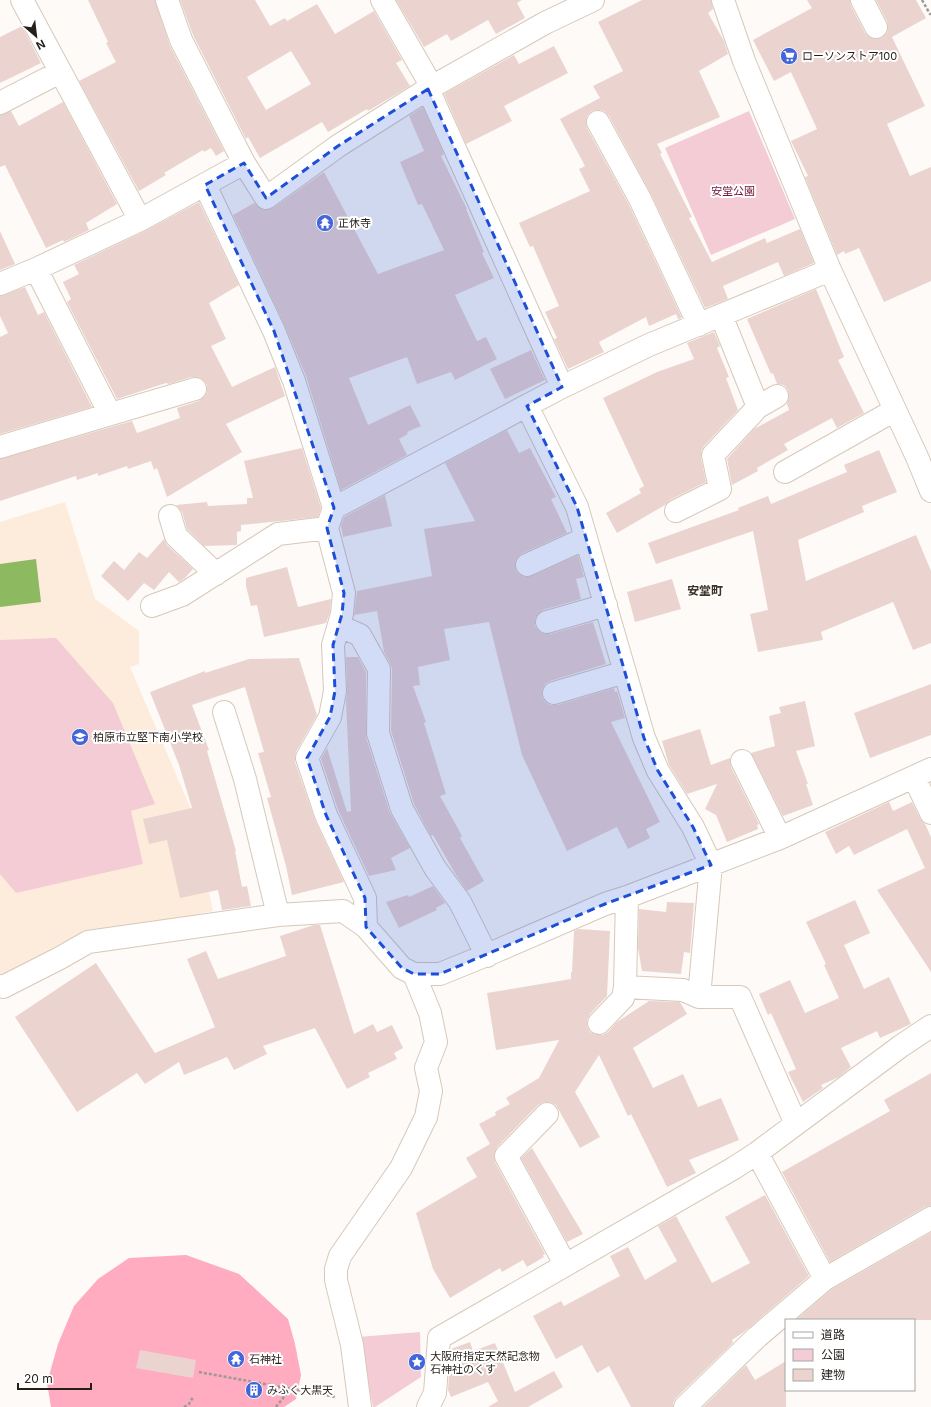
<svg xmlns="http://www.w3.org/2000/svg" width="931" height="1407" font-family="Inter,'Noto Sans JP',sans-serif">
  <rect width="100%" height="100%" fill="#fdfaf7"/>
  <path fill="#fdecdb" d="M65,502L95,599L139,631V664L130,667L190,807L213,911L65,941L10,973L0,974V522Z"/>
  <path fill="#f4ccd5" d="M749,111L795,219L711,255L665,148Z
    M56,638L113,703L155,804L131,811L143,864L16,893L0,874V640Z
    M420,1332L421,1377L375,1407H373L358,1337Z"/>
  <path fill="#ffabc0" d="M186,1255L239,1274L288,1319L295,1344L301,1375L296,1399L284,1407H51L47,1383L58,1344L74,1306L98,1279L129,1258Z"/>
  <path fill="#8db960" d="M36,559L41,602L0,607V564Z"/>
  <path fill="#ebd4cf" fill-rule="evenodd" d="M88,0H155L170,46L224,151L216,156L211,148L204,152L203,150L164,173L166,175L139,191L79,81L116,62L106,43L108,42Z
    M180,0H255L270,26L285,18L287,21L317,4L335,34L374,11L402,60L396,63L410,86L368,111L367,109L328,132L322,122L260,158L248,137L246,139L193,35ZM291,51L311,84L266,110L247,77Z
    M396,0H522L517,3L525,18L496,34L488,20L451,41L447,34L424,47Z
    M642,0H711L713,9L708,13L724,41L728,54L699,71L720,117L657,144L662,153L660,154L692,217L689,218L712,262L765,238L767,243L800,229L814,263L784,276L778,262L723,286L728,299L705,308L651,194L609,116L604,111L599,110L592,111L587,116L586,122L587,128L629,205L682,318L678,319L676,314L649,326L646,317L599,342L604,352L568,369L554,339L557,338L545,312L559,306L533,246L530,247L519,223L590,191L579,169L585,166L560,119L600,98L593,86L623,71L598,22Z
    M807,0H850L851,6L865,33L869,37L875,39L882,38L887,33L888,27L887,21L876,0H916L926,18L892,37L925,106L887,124L910,176L931,167V281L884,302L859,248L845,254L844,251L837,255L805,177L808,176L791,141L817,129L791,72L774,81L753,40L812,8Z
    M22,26L41,63L0,83V37Z
    M554,46L568,73L504,106L512,121L466,144L444,94L514,55L519,64Z
    M63,102L117,204L86,223L89,230L64,242L63,240L46,248L5,165L0,167V115L11,111L19,126Z
    M423,107L444,154L441,156L467,209H466L484,252L482,253L494,278L455,295L477,341L486,337L497,359L455,380L451,372L417,384L407,357L349,378L368,425L410,405L421,426L407,432L408,434L399,439L407,455L341,490L306,376L285,326L233,215L254,203L261,209L267,210L273,208L324,172L378,274L444,250L422,204L418,205L400,162L424,151L409,116Z
    M199,202L239,285L209,303L226,339L211,346L232,387L275,367L285,396L226,424L242,452L167,497L157,468L154,470L151,461L128,469L127,466L98,476V473L77,480L76,476L0,501V459L132,421L137,433L180,418L177,408L199,401L204,397L207,392V385L203,380L198,377H191L169,384L166,383L117,399L67,302L71,299L63,282L79,274L74,265L145,231Z
    M0,231L15,264L0,270Z
    M25,287L38,315L44,312L92,407L0,434V337L8,333L0,316V296Z
    M816,289L844,357L838,360L864,413L837,428L832,418L784,444L788,450L757,468L758,471L732,485L727,459L754,429L789,410L787,404L789,396L788,390L784,385L777,384L773,373L771,374L747,319Z
    M714,332L720,346L717,348L729,377L726,378L738,410L704,446L701,451V458L706,482L670,500L665,505L617,533L606,513L641,493L639,489L644,486L603,398L657,372L694,359L687,343Z
    M531,350L545,380L505,399L490,369Z
    M507,430L519,453L530,448L556,497L551,499L567,533L521,554L517,558L515,563L516,571L520,575L525,577L532,576L578,555L584,577L576,579L581,599L543,610L538,614L535,619V626L539,631L544,634H550L593,622L606,664L550,681L545,684L542,690V697L545,702L551,705H557L614,688L615,692L617,691L625,718L611,722L660,822L646,829L650,838L628,849L617,827L567,851L522,755L489,622L444,629L450,660L418,667L420,685L413,686L426,722L424,723L446,794L440,796L462,836L460,838L484,881L467,891L456,875L433,835L431,836L414,804L391,731L392,669L390,663L384,652L377,611L354,615L357,591L432,576L424,529L475,521L445,463Z
    M302,448L321,508L318,517L241,525V531L237,532V545L204,546L187,529L182,512L176,505L207,502L208,506L247,504V498H253L244,461Z
    M879,450L897,492L862,506L864,512L798,540L806,581L916,535L931,571V643L913,650L893,602L821,632L823,640L758,652L750,614L768,610L753,531L656,564L648,543L739,510L738,508L768,496L771,504L847,472L844,465Z
    M385,495L392,526L343,537L341,526L344,517Z
    M164,539L167,545L193,569L185,578L179,582L169,572L154,590L144,583L128,601L101,576L114,561L124,570L139,552L147,558Z
    M287,567L298,607L331,599L330,612L326,623L264,637L257,605L251,606L246,586V578Z
    M672,579L681,609L635,622L627,592Z
    M346,657H358L366,672V737L390,813L410,848L391,858L396,870L369,876L338,810L321,759L327,748L347,812L351,811L346,701L347,691Z
    M299,658L317,715L296,752L295,762L315,820L344,882L292,895L286,866L267,798L271,797L258,753L264,752L245,687L192,705L209,750L207,751L236,851H235L242,887L247,886L251,906L222,910L218,890L180,898L167,840L149,844L143,819L192,808L179,765L150,692L205,671V673L249,659Z
    M931,684V735L870,758L854,713Z
    M805,701L815,746L796,751L808,784H806L813,805L783,816L751,753L775,746L769,716L781,713L779,707Z
    M700,729L711,765L730,758L731,767L759,824L757,825L758,829L727,842L716,815L705,809L717,784L687,794L669,765L662,741Z
    M889,802L893,811L912,802L920,818L925,824L931,837V972L877,890L925,868L907,829L854,855L849,846L836,854L825,832Z
    M433,886L445,903L436,908L437,910L399,928L386,902L408,895L409,897Z
    M855,900L870,933L844,945L864,989L889,977L911,1024L880,1038L877,1031L841,1048L851,1067L839,1077L821,1085L823,1088L803,1102L788,1072L796,1069L771,1013L768,1015L759,994L790,980L805,1013L839,998L824,965L826,964L806,922Z
    M667,902L694,903L690,953L684,952L681,974L642,971L638,948L639,909L666,912Z
    M314,925H320L354,1034L373,1024L377,1032L392,1025L403,1048L394,1053L397,1059L368,1073L370,1077L347,1089L315,1028L263,1046L267,1054L234,1070L227,1057L184,1075L179,1062L145,1084L137,1073L77,1112L15,1017L96,963L155,1053L215,1027L187,959L206,951L218,979L286,956L280,936Z
    M578,929L610,931L607,996L590,1014L587,1020V1026L590,1032L596,1035H603L608,1032L617,1022L649,1001L680,1002L687,1014L633,1048L653,1088L683,1074L698,1107L721,1098L739,1140L689,1160L696,1173L667,1187L631,1114L628,1116L599,1055L575,1092L600,1137L580,1148L556,1105L550,1102H544L538,1105L497,1147L494,1154L495,1162L545,1254L543,1255L544,1257L527,1267L523,1260L502,1272L500,1268L450,1298L433,1269L416,1213L477,1177L466,1158L490,1144L479,1124L496,1115L495,1112L510,1104L506,1098L539,1078L559,1040L496,1050L487,993L571,979V972H572L574,931Z
    M931,1073V1206L925,1207L830,1262L782,1172L890,1111L884,1100Z
    M532,1148L583,1234L567,1242L521,1158Z
    M765,1195L809,1276L744,1332L732,1340L733,1343L676,1398L673,1403V1407H631L609,1366L597,1373L582,1345L556,1359L533,1316L561,1301L564,1306L620,1276L610,1256L628,1247L645,1280L677,1261L658,1226L676,1216L712,1283L750,1263L725,1217Z
    M931,1232V1320H796L832,1289Z
    M470,1342L473,1351L495,1343L515,1392L554,1371L563,1387L528,1407H488L498,1401L488,1382L451,1397L448,1390L449,1375L456,1372L450,1357L451,1349Z
    M140,1350L196,1360L193,1378L136,1368Z
    M786,1361V1407H703L746,1365L755,1380Z"/>
  <g fill="none" stroke-linecap="round" stroke-linejoin="round">
    <defs>
      <path id="minor" d="M22,0L140,220
        M167,0L181,40L244,163
        M382,0L432,87
        M723,0L744,61L830,270L917,457L931,491
        M862,0L876,27
        M428,89L562,387
        M0,103L60,72
        M598,122L640,199L699,325
        M205,185L274,331L294,381L334,508
        M36,269L110,414
        M0,284L36,269L140,220L244,163L266,198L338,146L428,89L545,23L593,0
        M527,406L577,507L644,738L658,771L693,827L711,865L699,997
        M758,407L777,396
        M0,447L195,389
        M785,472L895,410
        M676,511L720,489L713,455L758,407L721,315
        M170,516L176,536L216,574
        M527,565L586,538
        M152,606L182,595L278,534L327,528
        M547,622L606,605
        M339,626L360,635L379,669L378,733L402,809L435,868L460,902L487,956
        M554,693L625,672
        M224,712L245,779L278,915
        M742,761L780,838
        M914,777L931,813
        M366,927L365,898L326,815L307,758L330,717L335,691L333,645L342,614L344,593L327,528L334,508L562,387L649,345L830,270
        M0,986L3,987L60,958L88,942L278,915L343,911L366,927L402,968L414,974H440L494,952L605,904L627,897L780,838L931,769
        M625,987L683,990L699,997H740L796,1124
        M599,1023L623,998L625,987L627,897
        M547,1114L506,1156L565,1264
        M757,1153L825,1279
        M360,1407L352,1345L336,1280V1269L340,1256L401,1168L426,1117L431,1091L426,1068L436,1042L430,1013L414,974
        M428,1407L435,1393L439,1338L734,1168L757,1153L901,1046L931,1026
        M685,1407L757,1337L825,1279L931,1218"/>
    </defs>
    <use href="#minor" stroke="#d7c8b9" stroke-width="24"/>
    <path stroke="#9d9995" stroke-width="2.5" stroke-dasharray="3 2" stroke-linecap="butt" d="M922,0L930,14H931
      M199,1372L336,1397
      M184,1407L189,1404L193,1397
      M276,1407L291,1388"/>
    <use href="#minor" stroke="#fff" stroke-width="22"/>
  </g>
  <path fill="#1d4ed8" fill-opacity="0.2" stroke="#1d4ed8" stroke-width="3" stroke-dasharray="8 5" stroke-linejoin="round" d="M428,89L562,387L527,406L577,507L644,738L658,771L693,827L711,865L605,904L440,974H414L402,968L366,927L365,898L326,815L307,758L330,717L335,691L333,645L342,614L344,593L327,528L334,508L274,331L205,185L244,163L266,198L338,146Z"/>
  <defs>
    <symbol id="supermarket-disc" viewBox="-11 -11 22 22"><circle r="9.5" fill="#4266d8" stroke="#fff"/><path d="M-6-5.5h2.5l.6 2H6L4.5 2H-2.5L-4.4-4H-6ZM-1.5 3.2a1.3 1.3 0 1 0 .1 0ZM3 3.2a1.3 1.3 0 1 0 .1 0Z" fill="#fff"/></symbol>
    <symbol id="temple-disc" viewBox="-11 -11 22 22"><circle r="9.5" fill="#4266d8" stroke="#fff"/><path d="M0-6L5-2H3V0L6.5 2.5H4V6H1.5V3h-3V6H-4V2.5H-6.5L-3 0V-2H-5Z" fill="#fff"/></symbol>
    <symbol id="school-disc" viewBox="-11 -11 22 22"><circle r="9.5" fill="#4266d8" stroke="#fff"/><path d="M0-5L7-2L0 1L-7-2ZM-4 1L0 2.5L4 1V4Q0 6-4 4Z" fill="#fff"/></symbol>
    <symbol id="sight-disc" viewBox="-11 -11 22 22"><circle r="9.5" fill="#4266d8" stroke="#fff"/><path d="M0-6L1.8-2.2L6-1.7L2.9 1.2L3.7 5.4L0 3.3L-3.7 5.4L-2.9 1.2L-6-1.7L-1.8-2.2Z" fill="#fff"/></symbol>
    <symbol id="building-disc" viewBox="-11 -11 22 22"><circle r="9.5" fill="#4266d8" stroke="#fff"/><path d="M-4-6H4V6H1V3H-1V6H-4ZM-2.5-4.3h1.7v1.8h-1.7ZM.8-4.3h1.7v1.8H.8ZM-2.5-1h1.7V.8h-1.7ZM.8-1h1.7V.8H.8Z" fill="#fff"/></symbol>
  </defs>
  <g fill-rule="evenodd">
    <use href="#supermarket-disc" x="779" y="46" width="20" height="20"/>
    <use href="#temple-disc" x="315" y="213" width="20" height="20"/>
    <use href="#school-disc" x="70" y="727" width="20" height="20"/>
    <use href="#temple-disc" x="226" y="1349" width="20" height="20"/>
    <use href="#sight-disc" x="407" y="1352" width="20" height="20"/>
    <use href="#building-disc" x="244" y="1380" width="20" height="20"/>
  </g>
  <g text-anchor="middle" stroke-width="4" stroke-linejoin="round" paint-order="stroke">
    <g font-size="11" fill="#251f1a" stroke="#fff" text-anchor="start">
      <text x="802" y="60">ローソンストア100</text>
      <text x="338" y="227">正休寺</text>
      <text x="93" y="741">柏原市立堅下南小学校</text>
      <text x="430" y="1360">大阪府指定天然記念物<tspan x="430" dy="13">石神社のくす</tspan></text>
      <text x="249" y="1363">石神社</text>
      <text x="267" y="1394">みふく大黒天</text>
    </g>
    <g font-size="11" fill="#6e1437" stroke="#fff">
      <text x="733" y="195">安堂公園</text>
    </g>
    <g font-size="12" font-weight="bold" fill="#3e3327" stroke="#fff">
      <text x="705" y="595">安堂町</text>
    </g>
  </g>
  <rect x="785" y="1319" width="130" height="72" fill="#ffffff" stroke="#a8a5a3"/>
  <rect x="793" y="1332" width="20" height="6" fill="#ffffff" stroke="#a8a5a3"/>
  <text x="821" y="1339" font-size="12" fill="#251f1a">道路</text>
  <rect x="793" y="1349" width="20" height="12" fill="#f4ccd5" stroke="#a8a5a3"/>
  <text x="821" y="1359" font-size="12" fill="#251f1a">公園</text>
  <rect x="793" y="1369" width="20" height="12" fill="#ebd4cf" stroke="#a8a5a3"/>
  <text x="821" y="1379" font-size="12" fill="#251f1a">建物</text>
  <g transform="translate(36 36) rotate(152)" stroke="#ffffff" stroke-width="3" paint-order="stroke">
  <path d="M0-3L7 15L0 10L-7 15Z" fill="#251f1a"/>
  <text y="-6" font-size="11" font-weight="bold" text-anchor="middle" fill="#251f1a">N</text>
  </g>
  <path d="M18 1383v6h73v-6" fill="none" stroke="#251f1a" stroke-width="2"/>
  <text x="24" y="1383" font-size="12" fill="#251f1a" stroke="#ffffff" stroke-width="3" paint-order="stroke">20 m</text>
</svg>
